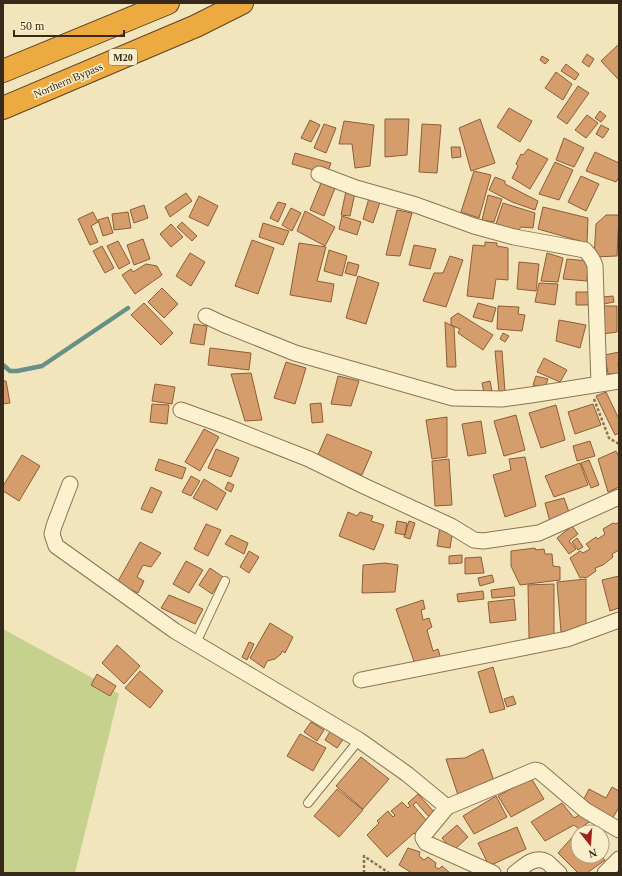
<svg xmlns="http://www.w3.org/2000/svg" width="622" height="876" font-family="'Times New Roman',serif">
  <rect width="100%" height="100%" fill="#f2e5bb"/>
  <path fill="#c6d18e" d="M3,629L89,676L119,694L75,873H3Z"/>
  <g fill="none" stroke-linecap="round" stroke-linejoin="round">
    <path stroke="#669188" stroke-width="4.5" d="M3,365L10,371H17L42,366L128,308"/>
  </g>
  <path fill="#d59d6c" stroke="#8d5d36" d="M619,44V78L618,79L601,61Z
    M587,54L594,59L589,67L582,62Z
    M542,56L549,60L545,64L540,60Z
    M566,64L579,74L575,80L561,71Z
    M556,72L572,84L563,100L545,88Z
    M578,86L589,93L567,124L557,117Z
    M509,108L532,121L520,142L497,127Z
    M600,111L606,116L601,122L595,118Z
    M587,115L598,123L586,138L575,130Z
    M385,119H409L407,155L385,157Z
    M480,119L495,163L471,171L459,128Z
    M310,120L320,125L311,142L301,138Z
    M344,121L374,125L370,166L355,168L352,144H339Z
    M324,124L336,128L326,153L314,148Z
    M422,124L441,125L437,173L419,172Z
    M601,125L609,129L603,138L596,134Z
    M564,138L584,148L574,167L556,160Z
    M451,147H460L461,157L452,158Z
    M528,149L548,159L530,189L512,178L518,166L516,164L521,154L523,155Z
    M595,152L619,163V177L616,182L586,171Z
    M295,153L331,163L327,174L292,164Z
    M555,162L573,170L559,200L539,194Z
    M474,171L491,175L479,218L461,212Z
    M581,176L599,184L586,211L568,202Z
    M495,177L505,181V184L538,201L535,210L512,202L489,190Z
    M321,183L335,188L324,216L310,210Z
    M346,191L355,193L350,216L341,215Z
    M186,193L192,201L170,217L165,207Z
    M488,195L502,199L494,222L482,220Z
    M199,196L218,206L208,226L189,217Z
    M369,198L380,202L373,223L363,219Z
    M278,202L286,204L278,222L270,218Z
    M503,203L535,213L533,228L521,227L518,231L495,227Z
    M144,205L148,218L134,223L130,210Z
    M543,207L588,218L587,243L538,229Z
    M291,208L301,213L292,231L282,225Z
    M397,210L412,213L400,256L386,255Z
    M305,211L335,227L325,246L297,231Z
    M93,212L98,222L91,226L98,242L90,245L78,219Z
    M128,212L131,228L114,230L112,214Z
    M606,215H619L617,256L594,257L596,224Z
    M342,216L361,222L357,235L339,229Z
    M108,217L113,233L103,236L98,220Z
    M182,222L197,236L192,241L177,227Z
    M263,223L289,231L283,245L259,237Z
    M171,224L183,237L171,247L160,234Z
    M143,239L150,259L134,265L127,245Z
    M252,240L274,248L258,294L235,286Z
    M118,241L130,263L119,269L107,246Z
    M485,242L497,243V246L508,248V280L496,279L493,299L467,296L473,245L485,246Z
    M299,243L326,247L317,281L334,284L331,302L290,295Z
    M414,245L436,249L430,269L409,265Z
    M102,246L114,268L105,273L93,251Z
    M329,250L347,256L342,276L324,271Z
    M190,253L205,262L191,286L176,276Z
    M547,253L563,258L558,282L541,281Z
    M450,256L463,260L446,307L423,301L434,273H443Z
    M567,259L588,261L587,281L563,279Z
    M348,262L359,265L356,276L345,273Z
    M519,262L539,264L536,291L517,289Z
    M146,264L157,266L162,275L135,294L122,275L131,269L133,272Z
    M358,276L379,283L366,324L346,318Z
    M539,283L558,284L555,305L535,302Z
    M162,288L178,304L164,318L148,302Z
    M576,292H589V305H576Z
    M613,296L614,302L604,304L603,297Z
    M144,303L173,333L161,345L131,315Z
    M478,303L496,308L492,322L473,317Z
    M498,306L519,307L518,314L525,315L522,331L497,329Z
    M602,306H617V332L603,334Z
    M458,313L493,335L483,350L458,333L460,329L451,325V318Z
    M559,320L586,325L580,348L556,341Z
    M445,322L454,327L456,367H447Z
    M194,324L207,326L204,345L190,343Z
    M503,333L509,336L505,342L500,339Z
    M210,348L251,353L249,370L208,365Z
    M495,351H502L505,392H499Z
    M619,352V363H618L619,374H608L605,355Z
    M544,358L567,370L560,382L537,372Z
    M286,362L306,368L295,404L274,398Z
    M251,373L262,420L245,421L231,374Z
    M338,376L359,381L351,406L331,404Z
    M536,376L548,379L545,388L533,385Z
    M3,381H6L10,403L3,404Z
    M490,381L492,391L484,393L482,383Z
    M155,384L175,387L172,404L152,401Z
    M606,392L619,419V433L615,435L596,396Z
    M321,403L323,422L312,423L310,404Z
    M152,404L169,405L167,424L150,422Z
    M593,404L601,425L575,434L568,412Z
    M556,405L565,440L541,448L529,413Z
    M516,415L525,450L504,456L494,421Z
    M447,417V457L432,459L426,420Z
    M481,421L486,453L468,456L462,424Z
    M204,429L219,437L200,471L185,462Z
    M327,434L372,452L362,475L317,457Z
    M590,441L595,456L577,461L573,446Z
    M216,449L239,458L231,477L208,468Z
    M616,451L619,457V487L608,492L598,459Z
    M22,455L40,466L19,501L3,491V486Z
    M525,457L536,506L505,517L493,475L511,470L509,459Z
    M159,459L186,468L182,479L155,470Z
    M449,459L452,505L435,506L432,461Z
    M589,460L599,485L591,488L581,463Z
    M580,463L588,485L554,497L545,476Z
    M191,476L200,481L191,496L182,492Z
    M204,479L226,493L217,510L193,498Z
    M228,482L234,485L231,492L225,489Z
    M151,487L162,492L152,513L141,509Z
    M564,498L570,515L550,522L545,503Z
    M348,512L357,516L360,512L373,516L371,521L384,525L374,550L339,536Z
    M397,521L407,523L405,535L395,533Z
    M409,521L415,523L410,539L404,537Z
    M619,522V550L612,554L613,557L603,565L595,568L596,571L586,578L583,577L580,578L570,558L580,551L583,553L590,549L586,544L596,537L598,539L605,534L603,529L613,523L616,524Z
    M206,524L221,530L208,556L194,549Z
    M440,526L453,528L450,548L437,546Z
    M572,526L578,534L569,541L576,549L569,554L557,538Z
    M231,535L248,543L244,554L225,544Z
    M577,538L583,547L578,550L572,542Z
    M140,542L161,553L151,567L143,565L137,577L144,581L138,593L117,583Z
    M535,548L536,550L544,549L545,554H552L553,566L560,567V580L520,585L511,566V551Z
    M249,551L259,557L249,573L240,567Z
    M462,555V563L449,564V556Z
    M481,557L484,573L465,574V558Z
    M186,561L203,570L189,593L173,584Z
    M385,563L398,565L395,592L362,593L363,565Z
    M210,568L223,577L212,594L199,585Z
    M492,575L494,582L480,586L478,578Z
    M619,576V608L610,611L602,580Z
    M586,579V629L561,632L557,582Z
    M554,584V635L529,638L528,585Z
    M514,587L515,596L492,598L491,590Z
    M483,591L484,599L458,602L457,594Z
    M169,595L203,609L195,624L161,608Z
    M514,599L516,620L490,623L488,602Z
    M423,600L425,609L421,610L423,620L429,618L432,627L427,630L433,651L438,649L441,659L416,667L396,609Z
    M270,623L293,637L285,653L282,651L281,654L275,659L267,661L264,668L250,658Z
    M249,642L254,644L247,660L242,657Z
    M117,645L140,666L124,684L102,663Z
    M493,667L505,709L490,713L478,672Z
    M140,671L163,691L150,708L125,688Z
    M97,674L116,686L110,696L91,685Z
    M513,696L516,704L507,707L504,699Z
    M311,722L324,730L317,741L304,732Z
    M331,730L344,738L337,748L325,740Z
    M300,734L326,748L313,771L287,756Z
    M483,749L495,784L459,798L446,759L465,758Z
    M361,757L389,779L363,809L336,786Z
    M531,778L544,799L511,817L498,796Z
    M612,787L619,791V807L611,821L581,805L589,789L606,798Z
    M337,789L363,810L339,837L314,816Z
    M418,794L434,812L429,817L416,802L413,805L427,821L425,827L416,835L414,833L387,857L367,835L379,823L377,821L388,811L393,817L395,815L391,811L402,802L408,808L410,806L408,803Z
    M496,796L507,817L474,834L463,816Z
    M562,803L574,818L586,811L592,820L579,829L574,825L545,841L531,822Z
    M457,825L468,837L453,851L442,838Z
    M517,827L526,849L489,866L478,843Z
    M577,832L578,833V856H601L605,860L587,873H578L558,853Z
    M408,848L420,852L419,856L424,860L428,857L436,863L435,867L439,869L442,866L450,873H412L399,865Z"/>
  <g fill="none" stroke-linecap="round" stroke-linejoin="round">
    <defs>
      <path id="lane" d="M196,643L225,581
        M308,803L359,740"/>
      <path id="street" d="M319,174L356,188L416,205L474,226L514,237L585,250C590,255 593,259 595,266L599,384
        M206,316L223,324L295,353L453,398L502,399L531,395L619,381
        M181,410L228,427L309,459L364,486L451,526L474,540L483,541L539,533L619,497
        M70,484L54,526L52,534L56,546L175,631L359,740L407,774L447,807
        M361,680L567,639L619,620
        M493,873L426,843L423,838V836L447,807L535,770L539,771L585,810L619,830
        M515,873C524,866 535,855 547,862C551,865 555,870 559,873
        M605,873L619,859"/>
      <path id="highway" d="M3,71L168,3
        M3,108L196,26L242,3"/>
    </defs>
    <use href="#lane" stroke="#8b7453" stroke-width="10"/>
    <use href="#street" stroke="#8b7453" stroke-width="17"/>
    <use href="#highway" stroke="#584128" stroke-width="24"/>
    <path stroke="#8b7453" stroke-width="2.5" stroke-dasharray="3 2" stroke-linecap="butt" d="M594,399L609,438L619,444
      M364,873V856L389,873"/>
    <use href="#lane" stroke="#fcf1cf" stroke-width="8"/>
    <use href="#street" stroke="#fcf1cf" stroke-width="15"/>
    <use href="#highway" stroke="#edaa41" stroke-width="22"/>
  </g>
  <g text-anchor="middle" stroke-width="3" stroke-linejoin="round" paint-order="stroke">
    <rect fill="#f9eecb" stroke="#72654f" stroke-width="1" x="109" y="49" width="28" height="16" rx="3"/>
    <g font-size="10" font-weight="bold" fill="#382a1a">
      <text x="123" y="61">M20</text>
    </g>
    <g font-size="11" fill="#382a1a" stroke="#f9eecb">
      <text transform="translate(68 80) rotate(-23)" y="4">Northern Bypass</text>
    </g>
  </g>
  <rect width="622" height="876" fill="none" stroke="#382a1a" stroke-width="8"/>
  <g transform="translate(590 844) rotate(163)"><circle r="19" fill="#f9eecb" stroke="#aca084"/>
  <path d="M0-3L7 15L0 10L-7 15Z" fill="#a0231d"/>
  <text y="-6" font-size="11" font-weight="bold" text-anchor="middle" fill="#382a1a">N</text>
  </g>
  <path d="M14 30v6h110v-6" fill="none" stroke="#382a1a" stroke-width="2"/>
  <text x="20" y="30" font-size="12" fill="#382a1a" stroke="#f9eecb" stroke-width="3" paint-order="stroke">50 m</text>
</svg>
